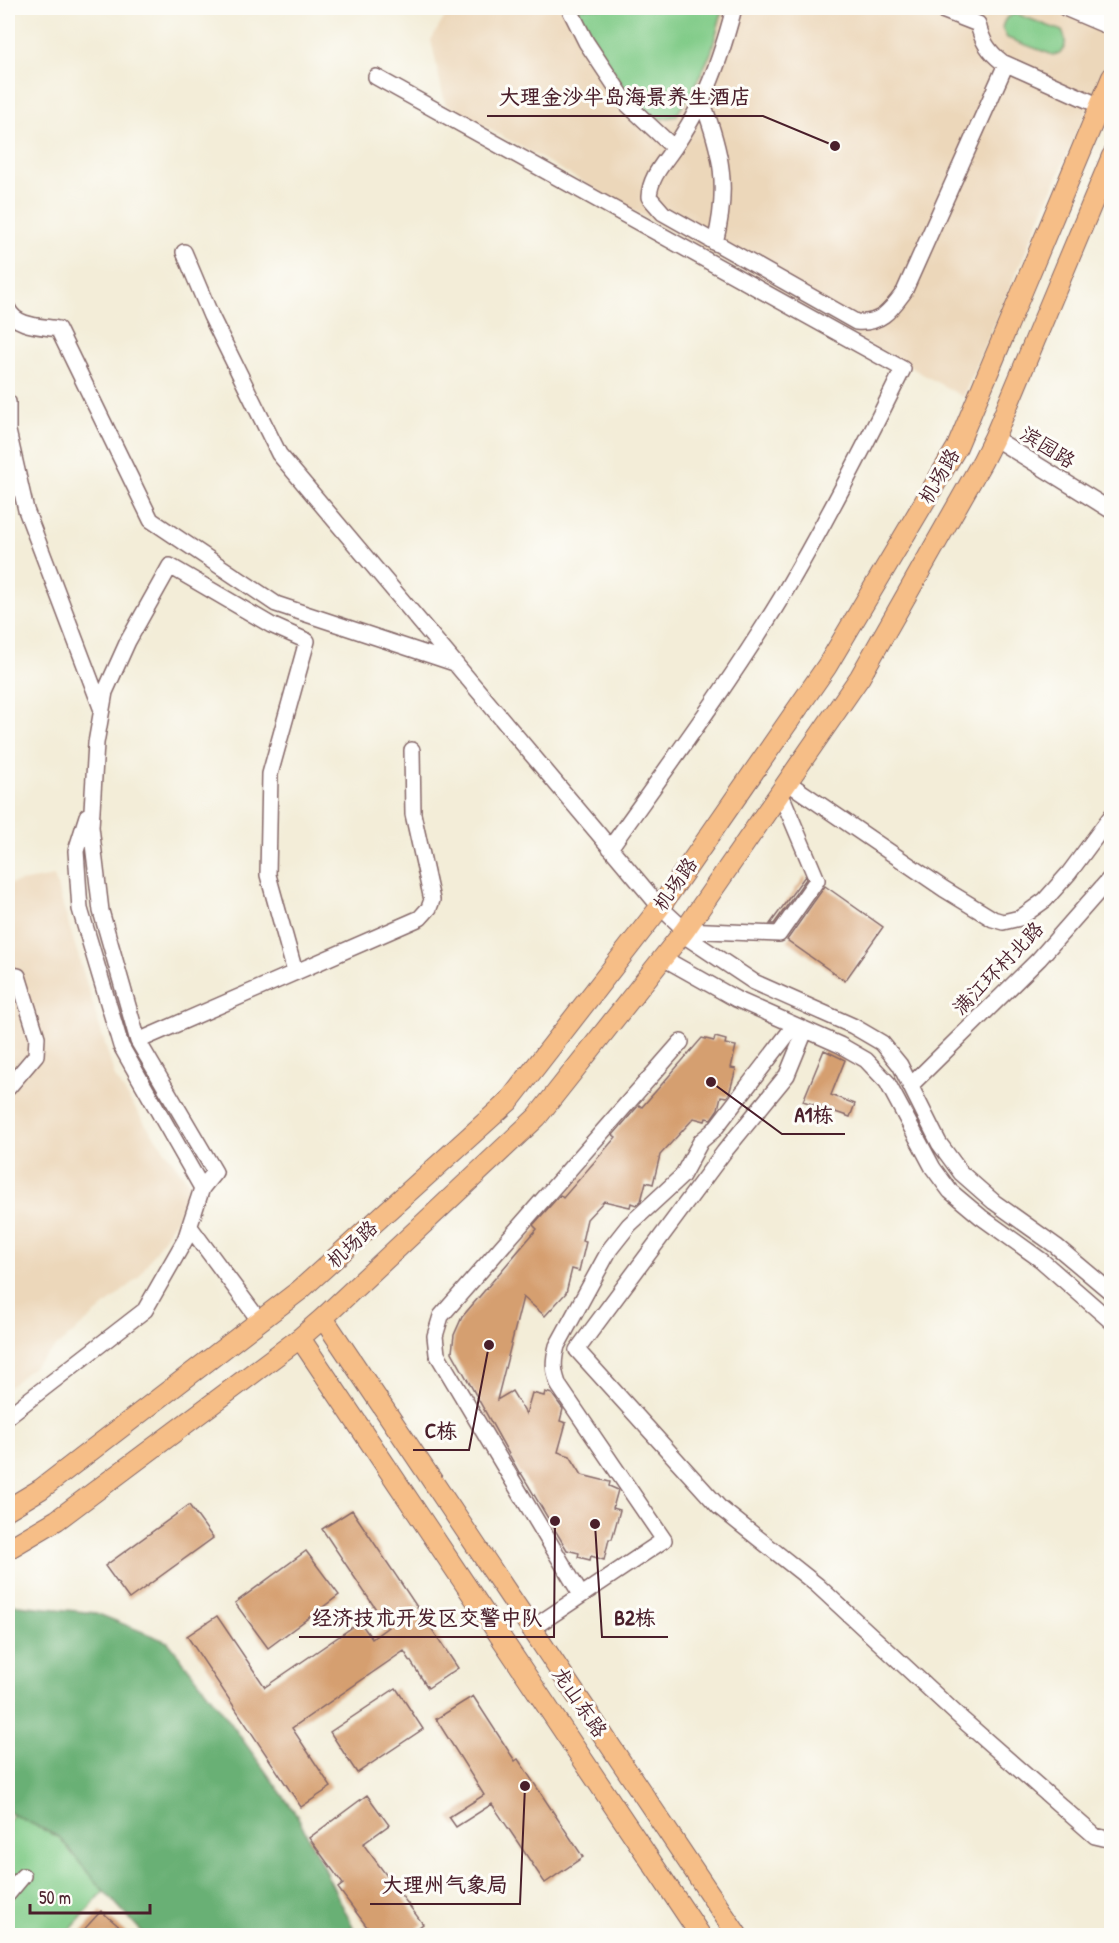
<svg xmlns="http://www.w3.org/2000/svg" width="1119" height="1943" font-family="'Patrick Hand','LXGW WenKai TC',sans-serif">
  <rect width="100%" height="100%" fill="#fdfcf7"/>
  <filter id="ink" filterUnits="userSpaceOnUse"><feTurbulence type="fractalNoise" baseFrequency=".0167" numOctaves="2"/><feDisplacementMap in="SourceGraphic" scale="12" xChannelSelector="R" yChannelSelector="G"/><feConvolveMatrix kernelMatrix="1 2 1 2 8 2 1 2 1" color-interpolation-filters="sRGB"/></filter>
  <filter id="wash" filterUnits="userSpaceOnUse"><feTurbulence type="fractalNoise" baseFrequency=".008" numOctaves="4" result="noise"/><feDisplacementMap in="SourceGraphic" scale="24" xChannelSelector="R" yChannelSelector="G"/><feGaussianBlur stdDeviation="1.35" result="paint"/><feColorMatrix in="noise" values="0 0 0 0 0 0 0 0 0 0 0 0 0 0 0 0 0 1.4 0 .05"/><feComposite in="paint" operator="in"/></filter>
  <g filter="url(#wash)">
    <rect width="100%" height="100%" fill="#f3edd8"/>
    <path fill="#ecd7ba" d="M450,8H1112L1111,58L1073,141L963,397L445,104L431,40Z
      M54,876L115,1077L144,1122L190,1184L178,1216L138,1278L8,1388V884Z"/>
    <path fill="#82cc89" stroke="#66765a" stroke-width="1.5" d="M576,8H723L711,53L692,92L676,116L662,119L646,113L631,100Z
      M1017,14L1062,31C1068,42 1066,53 1053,55L1007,38L1002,28C1004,19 1007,16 1017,14Z
      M13,1814L59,1837L104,1891L66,1935H8V1821Z"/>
    <path fill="#69b075" stroke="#5a6850" stroke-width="1.5" d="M8,1604L96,1613L168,1642L222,1711L297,1815L357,1935H145L93,1879L59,1837L8,1812Z"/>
    <g id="blocks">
      <path fill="#d59f70" d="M805,876L806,879L774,924H770Z
        M825,886L883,927L845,981L787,940Z
        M715,1037L726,1040L725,1044L736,1046L731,1068L736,1069L729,1094L727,1097L721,1096L718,1109L711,1119L706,1118L705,1121L694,1118L660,1155L653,1184L646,1182L641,1201L636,1205L631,1203L630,1207L604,1201L587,1219L582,1241L586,1242L579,1271L572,1269L566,1293L545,1316L523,1297L497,1400L512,1391L526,1414L532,1393L544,1396L545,1392L552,1394L563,1409L560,1421L566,1423L558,1452L570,1456L582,1475L610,1482L609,1486L618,1490L613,1508L620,1510L612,1539H609L604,1560L591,1556L590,1560L578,1557L579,1553L567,1550L521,1473L520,1474L452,1352L454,1335L462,1317L537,1229L533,1225L560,1195L563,1198L616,1137L613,1135L639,1105L642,1107L702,1038L714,1041Z
        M824,1050L845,1060L831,1095L855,1104L850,1117L803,1101Z
        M189,1505L213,1538L129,1599L105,1566Z
        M352,1510L458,1668L428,1688L404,1651L292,1728L331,1787L301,1807L187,1636L217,1616L265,1687L360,1622L372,1639L388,1627L322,1529Z
        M306,1551L339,1595L268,1648L235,1603Z
        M396,1688L423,1729L357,1773L330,1732Z
        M473,1696L515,1761L518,1759L583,1857L545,1883L492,1804L456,1827L449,1817L484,1795L436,1719Z
        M367,1795L389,1825L363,1844L423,1924L408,1935H373L338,1888L343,1884L309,1838Z
        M101,1911L129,1935H79Z"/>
    </g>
  </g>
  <g filter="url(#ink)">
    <use href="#blocks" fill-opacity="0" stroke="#856768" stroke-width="1.5"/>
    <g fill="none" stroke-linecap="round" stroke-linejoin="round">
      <defs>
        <path id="minor" d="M569,8L586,42L628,105L674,148
          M734,8C726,39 716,71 702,100C694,116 684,133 674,148C663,164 650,177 649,197L663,213L856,322C881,324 890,311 904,292L1006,64
          M937,8L978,24C982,41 988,51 1002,62L1098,105
          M1065,8L1112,28
          M376,77L903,369C865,446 826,522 783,595C730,683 669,765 610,848
          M702,101C722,153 729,187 715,243
          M184,252L211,316L279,454L660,907L685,930L779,934L817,880L780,792
          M8,309C16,327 41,326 58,329L151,520L276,604L454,663
          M8,402V431L26,510L102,710
          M994,438L1112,511
          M787,782L944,889L993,919L1003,922L1020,918L1045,900L1069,873L1112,815
          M87,816L76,851L80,909L121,1046L202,1188
          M682,934L754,982L853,1026L882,1043L900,1065L939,1143L961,1173L994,1202L1056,1246L1112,1293
          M663,958L736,999L840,1045L866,1060L887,1082L933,1168L950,1191L981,1217L1041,1260L1112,1322
          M8,974L18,976L37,1037L36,1055L8,1088
          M805,1031L787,1075L724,1152L577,1350L719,1507L817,1585L964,1721L1095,1836L1112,1840
          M138,1041L101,911L91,827L96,743L105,692L128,641L170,566L271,625L307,641L270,774L268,875L295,972
          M911,1085L1039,959L1112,876
          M190,1227L259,1320
          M8,1416L145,1310L185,1240L202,1188L215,1172L138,1041L420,918L429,908L432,900L413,814L412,750
          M581,1595L437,1354L435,1336L441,1316L681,1042
          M531,1629L664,1540L559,1386C553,1371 553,1361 557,1346L610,1249L629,1225L682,1176L701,1141L714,1130L794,1026
          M8,1894L23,1876"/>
        <path id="major" d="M323,1318L738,1936
          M300,1338L701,1936
          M8,1509L41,1489L300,1290L509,1101L660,907L827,666L957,447L1112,77
          M8,1549L57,1520L300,1338L323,1318L537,1117L685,930L860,677L982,462L994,438L1112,156"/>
      </defs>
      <use href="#minor" stroke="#856768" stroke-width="18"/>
      <use href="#major" stroke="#856768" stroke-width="22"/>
      <use href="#minor" stroke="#fff" stroke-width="15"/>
      <use href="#major" stroke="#f6be87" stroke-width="20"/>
    </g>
  </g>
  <g text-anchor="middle" stroke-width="6" stroke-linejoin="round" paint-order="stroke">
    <g font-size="20" fill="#4a1f2b" stroke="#fdfcf7">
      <text transform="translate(1048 447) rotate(32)" y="7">滨园路</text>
      <text transform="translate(939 476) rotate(-60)" y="7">机场路</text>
      <text transform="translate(675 884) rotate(-55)" y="7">机场路</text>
      <text transform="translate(998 968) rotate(-46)" y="7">满江环村北路</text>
      <text transform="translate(352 1244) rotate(-42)" y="7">机场路</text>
      <text transform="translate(580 1702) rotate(56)" y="7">龙山东路</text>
    </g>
  </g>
  <path fill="none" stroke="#4a1f2b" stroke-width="2" d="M835 146L763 116H487M711 1082L782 1134H845M489 1345L469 1450H413M555 1521L554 1637H299M595 1524L602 1637H668M525 1786L520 1904H370"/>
  <g fill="#4a1f2b" stroke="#fdfcf7" stroke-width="2">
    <circle cx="835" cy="146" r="6"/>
    <circle cx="711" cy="1082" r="6"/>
    <circle cx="489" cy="1345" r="6"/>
    <circle cx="555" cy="1521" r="6"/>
    <circle cx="595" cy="1524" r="6"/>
    <circle cx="525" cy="1786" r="6"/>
  </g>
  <g font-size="21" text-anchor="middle" font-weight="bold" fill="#4a1f2b" stroke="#fdfcf7" stroke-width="6" stroke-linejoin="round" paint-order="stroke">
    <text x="625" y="104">大理金沙半岛海景养生酒店</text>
    <text x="814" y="1122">A1栋</text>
    <text x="441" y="1438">C栋</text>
    <text x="427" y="1625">经济技术开发区交警中队</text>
    <text x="635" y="1625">B2栋</text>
    <text x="445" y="1892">大理州气象局</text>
  </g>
  <rect width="1119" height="1943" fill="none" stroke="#fdfcf7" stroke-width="30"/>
  <path d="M30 1904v9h120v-9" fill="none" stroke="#4a1f2b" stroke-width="3"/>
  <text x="39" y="1904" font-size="18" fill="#4a1f2b" stroke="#fdfcf7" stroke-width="4.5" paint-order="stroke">50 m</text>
</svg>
